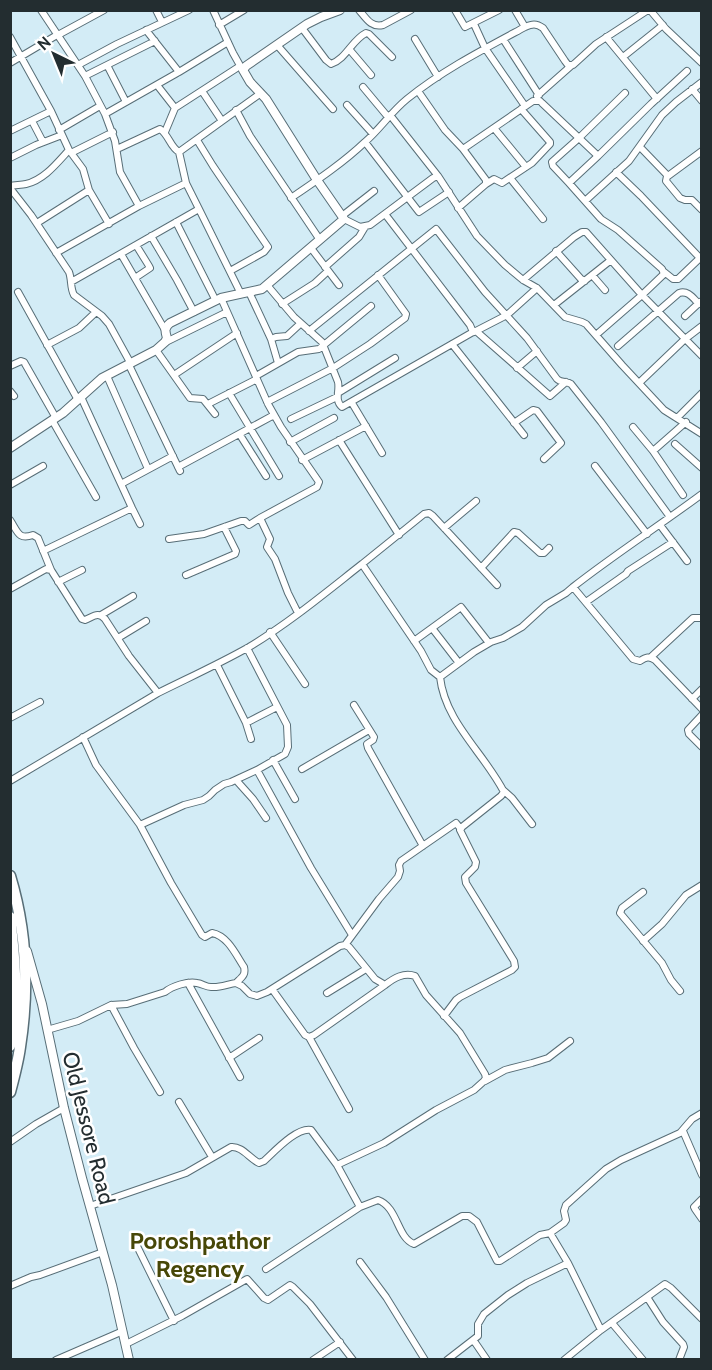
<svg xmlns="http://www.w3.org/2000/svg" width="712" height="1370" font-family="Cabin,sans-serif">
  <rect width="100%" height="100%" fill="#d3ecf6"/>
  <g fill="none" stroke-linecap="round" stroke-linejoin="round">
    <defs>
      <path id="minor" d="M41,10L85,76L105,114L115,141L120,172L139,206
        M156,10L162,22
        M213,10L233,53L242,69
        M359,10C366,18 371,28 383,25L411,10
        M455,10L465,27L499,10
        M515,10L525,27
        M650,10L666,29L702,63
        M474,24L485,48L525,106
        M219,25L244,10
        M302,28L326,60L331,64C346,59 352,40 366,33L369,34L392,57
        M146,30L179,72
        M58,35L104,10
        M10,37L51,111L69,150L83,169L89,190L109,224
        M606,37L657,99
        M415,39L438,77
        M503,39L539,95
        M277,45L333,109
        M349,49L371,75
        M623,57L663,25
        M10,63L57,35
        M78,65L117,44L189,10
        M107,65L126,102
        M85,76L155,41
        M157,85L175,108
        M363,87L388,117
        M692,89L702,101
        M202,91L222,121
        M418,91L445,130L463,149L486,180V184L458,208
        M537,96L572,65
        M347,105L373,134
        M236,110L250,136L320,240
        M105,114L179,72L228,42
        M390,115L438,176
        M32,121L43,142
        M494,128L526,167
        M59,130L100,106
        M10,131L51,111
        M165,132L175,108L240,66
        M197,140L213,166L268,247L264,252L230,271
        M365,142L419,212L449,192
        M640,147L668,176L702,151
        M117,149L160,129C169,135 170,147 179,152L261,93
        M463,149L533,101H540L542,103L598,156L569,183L601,219L618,230L662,269L664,274L642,295L596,335
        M71,153L113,132
        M598,156L651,104L687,71
        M10,158L36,145L62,135
        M616,172L641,196L700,258
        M667,176L666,181L680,198L685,200H692L702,210
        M510,178L543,219
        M186,183L199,209
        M569,183L553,166L552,162L579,138L625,93
        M486,184L494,179L502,183L532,163L550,144V142L521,109
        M10,186C15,185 21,185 26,184C44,180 57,163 69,150
        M10,188L31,215L69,272C72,280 70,288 74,295L102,316L109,324L131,364
        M291,198C316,181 343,163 365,142C380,129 391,112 407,99C443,70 484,49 525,27C532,24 536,23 543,28L565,61L568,65H573L596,44L648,10
        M585,201L629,161L662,115L676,102L702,82
        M342,216L374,191
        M344,219L360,227L370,225L433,178L438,176L477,236L505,265L523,280L537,288L565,317L582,322L586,324L622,365L664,410L702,434
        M176,222L216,301
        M37,223L89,190
        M151,236L177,280L194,312
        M311,248L339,285
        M556,251L581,279L585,281
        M56,253L139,206L186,183L179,152
        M121,254L165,330
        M325,267L359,237L365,227
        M663,271L673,279H678L701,257
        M592,275L605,290
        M135,278L150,268L149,266L136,245
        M523,280L574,237L582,232H586L642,295L702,356
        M71,282L199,209L241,294
        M267,285L294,317L322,342L338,382C340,391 334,400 342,407L473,332L470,325L385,214
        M18,292L78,400
        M249,292L271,339
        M221,298L268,404L281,427L319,482L317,487L260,518
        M282,304L315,283L328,271
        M554,305L611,260
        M685,316L700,302
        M309,331L436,229L485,292L527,338L557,379C561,383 567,381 571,384L601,422L670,517
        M476,331L550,396L566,382
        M474,332L507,315L537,288
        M166,342L227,312
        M452,344L524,435
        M47,345L79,328L96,312
        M618,346L679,293C688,290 693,298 699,304
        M156,350L190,398L203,399L215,414
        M278,363L271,339L276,337L287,336L300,324
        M129,365L180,471
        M10,366L21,361L24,362L56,418
        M517,368L537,351
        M174,375L237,333
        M107,376L148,469
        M256,376L298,352L319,349L371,306
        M639,383L685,339L702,326
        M10,391L14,396
        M229,393L279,476
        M338,393L395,358
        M81,397L132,508L140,524
        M267,402L333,368L370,344L405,318L406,314L378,275
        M352,403L382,453
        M208,404L257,379
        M678,417L702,393
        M291,419L337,397
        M52,420L96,497
        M514,423L533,410L537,411L561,443L544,459
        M633,427L653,451L683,495
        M240,435L266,476
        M339,440L399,535
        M290,442L334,418
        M675,444L702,468
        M653,451L686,422
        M302,460L366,426
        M595,466L647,534
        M178,467L274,415
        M121,484L173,456
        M10,485L43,466
        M10,520C18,532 18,540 33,535L38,538L51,570
        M660,525L687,561
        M444,528L476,501
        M169,539L204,534L241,521H245L249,525L260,518L270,539L267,547L275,559L288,593L298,613
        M43,551L132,508
        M362,564L424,514L429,513L433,516L497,585
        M481,568L514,532L518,533L540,553H544L549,548
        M186,575L235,554L236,551L224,527
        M58,582L82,570
        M573,587C615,554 659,526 702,494
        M10,589L46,569L51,570L82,619L85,620C93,617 98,611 105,619L129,656L158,693C188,678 219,664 249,647C289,623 325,593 362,564L421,651L431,670L440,677C445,722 484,753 504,792L501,796L462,827L460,830L476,862L475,867L465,877L466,883L514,961L515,967L512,970L460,997L456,1000L444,1016
        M586,602L626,574L628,571L673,542
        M101,615L133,596
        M432,628L459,663
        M270,632L305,684
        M118,638L146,621
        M414,641L461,607L489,643
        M651,657L693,618H702
        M217,665L246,723L251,739
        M440,677L474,652L491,642L503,638L522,627L546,605L566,593L573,587L633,659L640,661C646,657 649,656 655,660L702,709
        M692,699L702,689
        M354,705L374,737L373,740L367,744L368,748L423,846
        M702,715L688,730L689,734L702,747
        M10,718L40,702
        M246,723L277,707
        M83,737L96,765L140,825L171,883L202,935L205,937L212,933C228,936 236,955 244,967C246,975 242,977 236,983
        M273,760L295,799
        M302,769L369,730
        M257,770L311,868L352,935
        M236,780L253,799L266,818
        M10,781L158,693
        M503,790L512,798L532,824
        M140,825L184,805L203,800L209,796L215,790L224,784L231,782L257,770L285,754L288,747L287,725L247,648
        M643,892L622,908L620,913L662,963L671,980L680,991
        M643,941L662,924L686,895L702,885
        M345,945L379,899L398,877L400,871L399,865L401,861L456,823L460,828
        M188,983L240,1077
        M272,989L305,1035L309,1037L314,1035L385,985
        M327,993L366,969
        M111,1005L134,1048L160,1092
        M47,1030L78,1021L111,1005L127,1004L165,992C172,986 188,981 197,983C203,984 206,987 211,987C220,988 228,984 236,983L242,986L250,994L257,996L267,992L340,946L345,945L349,947L375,979L385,985C394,978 404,972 415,976L426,995L460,1033L485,1074L486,1078L484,1081L474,1090L436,1110L384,1143L337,1165L311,1130C297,1127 275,1151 264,1161L259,1163C249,1158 242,1146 231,1147L186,1173L90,1206
        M309,1037L349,1109
        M229,1058L259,1038
        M485,1081L505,1070L532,1063L548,1058L570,1041
        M179,1102L212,1157
        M683,1131L702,1175
        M10,1142L36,1124L64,1108
        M337,1165L360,1207L378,1200C398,1207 397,1238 414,1244L462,1216H469L477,1222L497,1261H500L540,1235L550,1233L568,1263
        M702,1199L694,1207L695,1209L702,1219
        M550,1233L564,1223L566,1220L564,1211L566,1205L606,1169L621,1160L680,1133L692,1119L702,1113
        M135,1242L174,1321
        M360,1262L386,1297L425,1360
        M266,1269L360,1207
        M10,1286L31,1277L40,1275L103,1252
        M647,1297L663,1322L683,1344L684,1347L679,1360
        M612,1323L643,1360
        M474,1341L487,1360
        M126,1344L182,1316L247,1279L264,1298L268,1300L290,1285L293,1287L310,1304L353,1360
        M56,1360L123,1331
        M313,1360L340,1342
        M447,1360L478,1336V1324L484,1314L508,1295L527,1283L568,1263L601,1330L665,1284L671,1288L702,1319
        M564,1360L601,1330"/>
      <path id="tertiary" d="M10,448L63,413L102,378L156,350L165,342L167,338C165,331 164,328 170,323L221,298L262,289L344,219L317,180L266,99L250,82L243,70L246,66L307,24L321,17L340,10
        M27,951L42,1004L64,1108L82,1178L112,1285L129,1360"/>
      <path id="trunk" d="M10,876C27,932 29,989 20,1047C18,1062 14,1077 10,1092
        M10,917C15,959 19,1003 10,1046"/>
    </defs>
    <use href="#minor" stroke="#586e77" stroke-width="8"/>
    <use href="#tertiary" stroke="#586e77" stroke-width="10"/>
    <use href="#trunk" stroke="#586e77" stroke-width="13"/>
    <use href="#minor" stroke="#fff" stroke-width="6"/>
    <use href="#tertiary" stroke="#fff" stroke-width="8"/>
    <use href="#trunk" stroke="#fff" stroke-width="10"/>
  </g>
  <g text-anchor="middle" stroke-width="5" stroke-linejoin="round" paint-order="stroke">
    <g font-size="22" fill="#232d30" stroke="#fff">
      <text transform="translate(89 1128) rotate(76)" y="8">Old Jessore Road</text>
    </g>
    <g font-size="24" font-weight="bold" fill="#474707" stroke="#fff">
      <text x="200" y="1249">Poroshpathor<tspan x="200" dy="28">Regency</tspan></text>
    </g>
  </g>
  <rect width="712" height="1370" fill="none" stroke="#232d30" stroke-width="24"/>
  <g transform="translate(54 54) rotate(317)" stroke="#ffffff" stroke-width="4.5" paint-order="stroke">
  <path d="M0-4.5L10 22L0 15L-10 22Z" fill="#232d30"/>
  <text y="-9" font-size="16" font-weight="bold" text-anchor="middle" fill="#232d30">N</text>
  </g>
</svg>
